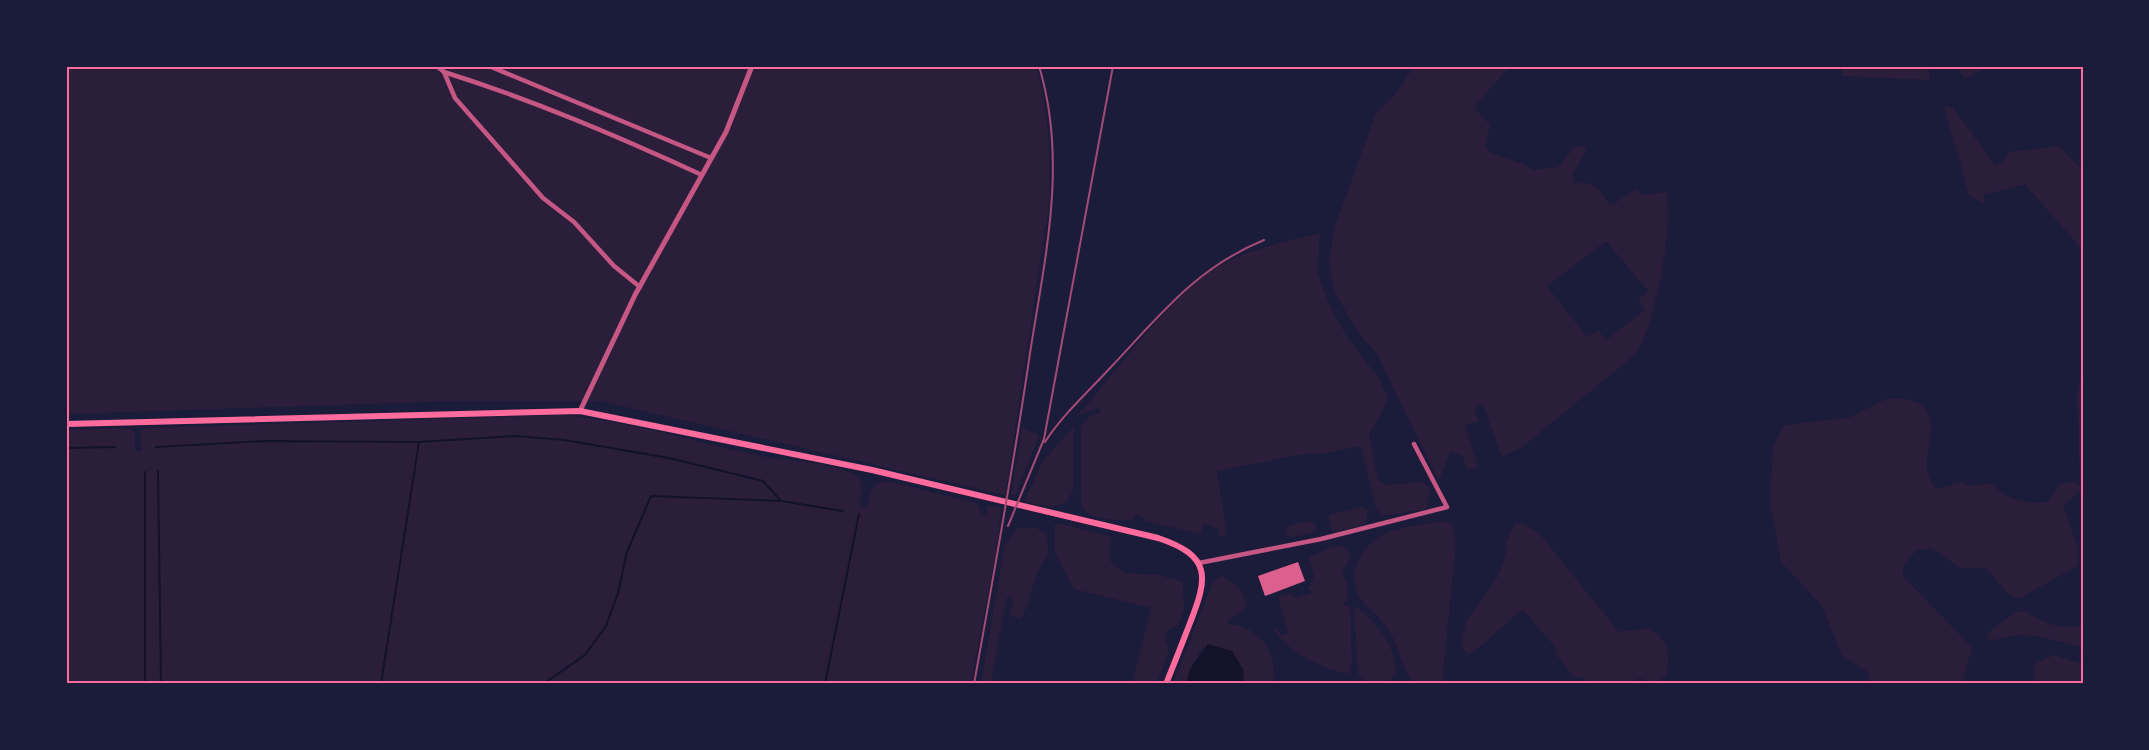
<svg xmlns="http://www.w3.org/2000/svg" width="2149" height="750" font-family="'Fira Sans Condensed',sans-serif">
  <rect width="100%" height="100%" fill="#1b1b3a"/>
  <path fill="#2a1e3b" fill-rule="evenodd" d="M66,66H1036C1049,111 1051,157 1049,204L1005,495L600,401H457L66,414Z
    M1414,66H1468L1473,69L1475,66H1510L1474,107L1490,125L1485,146L1490,153L1523,164L1533,170L1558,167L1576,145L1587,148L1573,174L1574,184C1595,180 1599,189 1610,206L1638,188L1642,195L1666,192C1674,225 1655,326 1636,354L1521,448L1502,457L1483,405L1476,406L1475,412L1479,421L1465,425L1478,467L1467,470L1463,456L1450,451L1440,478H1437L1376,352L1359,334L1335,293L1329,263L1335,226L1376,113L1398,91ZM1606,241L1648,291L1638,300L1645,310L1606,340L1598,330L1587,337L1547,286Z
    M1842,66H1928L1930,80L1842,76Z
    M1957,66H1986L1965,79Z
    M1944,106L1953,108L1995,165L2003,163L2008,152L2059,146L2083,170V251L2025,184L1984,195V204L1969,195Z
    M1320,233L1317,272L1329,304L1347,337L1378,377L1388,397L1381,415L1369,434L1378,480L1387,485L1423,482L1431,489L1426,509L1382,516L1376,509L1361,446L1321,454H1303L1217,471L1227,536H1219V529L1203,523L1201,534L1144,521V517L1135,514L1133,520C1119,519 1089,524 1081,504V427L1090,416L1101,412L1099,408L1078,415C1115,373 1152,321 1194,284C1228,254 1277,243 1320,233Z
    M2083,367V477H2080L2077,397Z
    M1903,398L1924,405C1926,409 1929,414 1930,418C1935,440 1916,469 1937,489L1961,482L1971,486L1990,483C2009,500 2021,503 2047,502L2059,485L2075,481L2083,488L2063,506L2077,545V566L2019,599L2008,594L1986,568H1960L1931,548L1916,551L1903,565V576L1972,647L1962,684H1871L1868,672L1842,656L1822,606L1781,562L1770,502L1773,446L1784,425L1848,418L1886,399Z
    M564,415C633,422 698,443 766,457C792,462 839,462 859,478L862,490L859,504L867,508C871,494 870,484 886,481L977,503L982,514L988,517L986,505L1001,508L998,542L971,684H66V430L127,428L134,431L136,451H142L140,432L144,428Z
    M1074,426L1073,491L1065,503L1052,507L1024,502L1043,461Z
    M1022,428L1039,435L1015,496L1011,494Z
    M1362,507L1368,510L1365,524L1336,532L1332,531L1328,518L1331,514Z
    M1306,521L1315,523L1316,528L1310,534L1291,537L1287,534L1286,530L1289,526Z
    M1445,521L1453,525L1456,543L1442,684H1415C1401,668 1400,648 1389,631C1382,618 1367,609 1359,596C1354,586 1353,576 1357,565C1369,526 1411,527 1445,521Z
    M1058,523L1112,537L1108,555L1113,566L1126,573L1159,575L1183,582L1184,609L1178,625L1168,629L1164,638L1169,649L1157,684H1132L1151,608L1074,589L1055,553L1054,526Z
    M1515,524H1524L1539,533L1619,632L1649,628C1670,642 1670,652 1666,676L1654,684L1640,678L1628,684H1589L1583,677H1574L1557,656L1555,647L1524,611L1519,612L1474,652L1468,654L1461,647L1466,621L1497,578L1506,554V542Z
    M1017,528H1037L1047,535L1049,555C1029,579 1035,594 1021,619L1010,616L1013,601L1010,595L1006,599L991,684H981L1005,544Z
    M1342,546L1350,552C1351,563 1341,567 1343,578L1347,580V601L1343,604L1350,607L1352,660L1349,674C1325,670 1285,651 1274,629L1277,628L1282,636L1288,633L1278,597L1291,593L1296,598L1314,592L1308,589L1314,576L1309,557L1332,547Z
    M1222,576C1237,585 1247,591 1245,610L1228,620L1229,624C1262,628 1277,653 1274,684H1244V679L1203,647L1190,669L1186,684H1173L1213,581Z
    M1354,607H1357C1379,625 1395,644 1396,674C1387,687 1366,689 1358,673Z
    M2025,611C2042,623 2061,630 2083,626V647L2036,636L2016,635L1990,641L1987,633L2016,612Z
    M2054,655L2083,664V684H2038L2034,673L2036,663Z"/>
  <path fill="#12122b" d="M1208,644L1232,651L1243,669L1244,684H1186L1190,669Z"/>
  <g fill="none" stroke-linecap="round" stroke-linejoin="round">
    <path stroke="#12122b" stroke-width="2" d="M156,447L263,441L419,442L516,436L564,440L669,458L763,481L781,501
      M66,448L115,447
      M158,471L161,684
      M145,472V684
      M381,684L419,442
      M543,684L585,655L606,626L618,593L627,552L651,496L781,501L843,511
      M825,684L859,514"/>
  </g>
  <path fill="#dd5f8e" d="M1298,562L1305,581L1265,596L1258,576Z"/>
  <g fill="none" stroke-linecap="round" stroke-linejoin="round">
    <path stroke="#c65784" stroke-width="4.5" d="M437,66L444,72L455,98L543,198L574,222L614,266L640,287
      M489,66L711,158
      M444,72C533,100 617,136 702,175
      M1199,563L1321,539L1447,507L1414,444"/>
    <path stroke="#c65784" stroke-width="5" d="M580,411L635,295L726,132L752,66"/>
    <path stroke="#ff6b9d" stroke-width="6" d="M66,424L580,411L872,470L1158,538C1212,556 1208,577 1190,623C1182,644 1174,664 1166,684"/>
    <path stroke="#a44b75" stroke-width="2" d="M1045,442C1063,414 1089,391 1111,367C1161,314 1196,268 1264,240
      M1008,526L1044,439L1113,66
      M974,684C994,574 1014,464 1030,353C1045,257 1068,162 1039,66"/>
  </g>
  <rect width="2149" height="750" fill="none" stroke="#1b1b3a" stroke-width="135"/>
  <rect x="68" y="68" width="2014" height="614" fill="none" stroke="#ff6b9d" stroke-width="2"/>
</svg>
